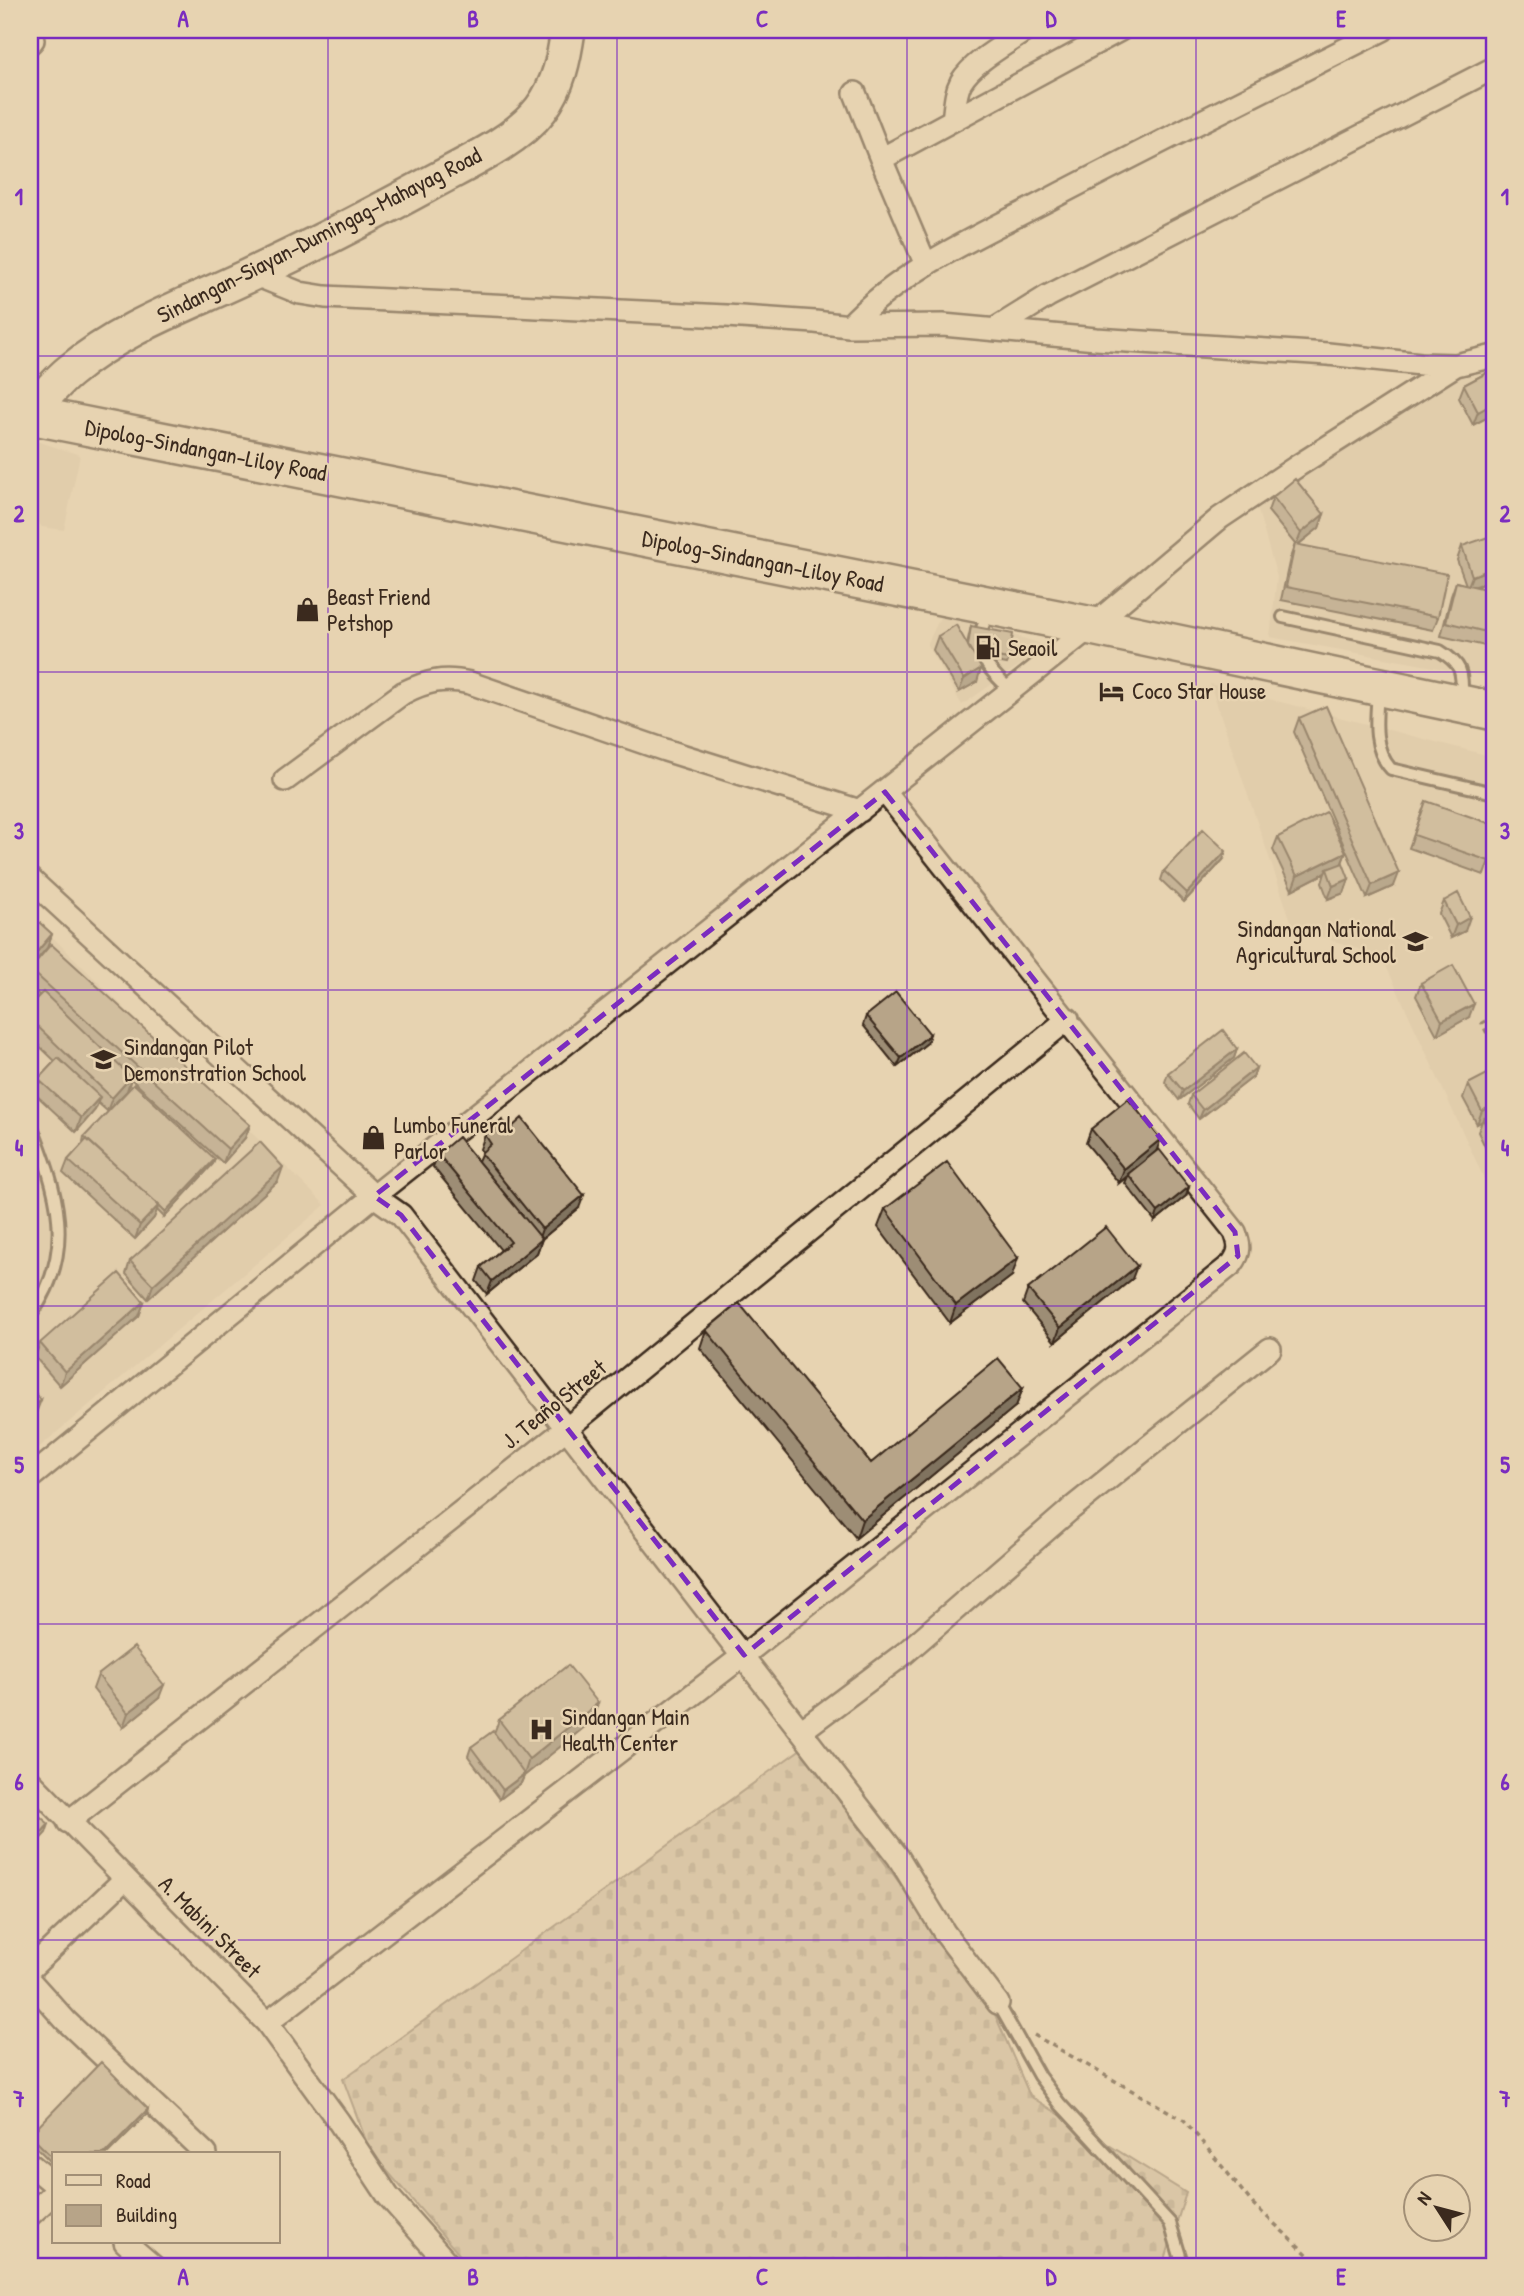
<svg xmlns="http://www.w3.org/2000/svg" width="1524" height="2296" font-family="'Patrick Hand',sans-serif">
  <defs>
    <pattern id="cemetery-stones" width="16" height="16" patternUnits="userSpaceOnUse" patternTransform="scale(1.75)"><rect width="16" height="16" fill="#cbb799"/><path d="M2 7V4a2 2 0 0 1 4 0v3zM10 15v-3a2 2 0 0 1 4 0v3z" fill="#a6957c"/></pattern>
  </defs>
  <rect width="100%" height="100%" fill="#e7d3b1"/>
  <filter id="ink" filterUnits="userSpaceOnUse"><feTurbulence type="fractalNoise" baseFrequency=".0143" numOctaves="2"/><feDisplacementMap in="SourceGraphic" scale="14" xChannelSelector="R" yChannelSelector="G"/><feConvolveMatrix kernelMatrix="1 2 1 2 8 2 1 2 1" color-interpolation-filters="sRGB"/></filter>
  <g filter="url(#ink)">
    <path fill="#d9c5a5" d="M1494,362V678L1270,637L1277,577L1257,507L1316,465L1460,377Z
      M30,439L80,455L64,530L42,527L30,512Z
      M943,611L1047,646L962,705L927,645Z
      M1210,684L1494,757V1200L1382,957L1293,927Z
      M30,915L325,1205L30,1455Z"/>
    <path fill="url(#cemetery-stones)" stroke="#83705c" stroke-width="2" d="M801,1749L993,2010L1030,2096L1186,2193L1163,2266H469L370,2151L343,2079Z"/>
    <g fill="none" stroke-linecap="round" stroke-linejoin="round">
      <defs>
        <path id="lane" d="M990,612C967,649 984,664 1011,691
          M1283,617L1440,651C1463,665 1462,672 1462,698
          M1378,693C1376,719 1372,748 1391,769L1494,793
          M30,1122C57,1189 78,1252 30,1316
          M998,2003L1039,2076L1060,2104L1170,2223L1180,2256L1179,2266"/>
        <path id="street" d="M30,43L33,40
          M855,93L881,159
          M953,120C955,107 955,93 961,82C975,60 1005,45 1026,30
          M926,265L881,159L1120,30
          M253,274L300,293L325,297L726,316L815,322L849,326L943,325L1096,339L1328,354L1421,364L1456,365L1494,356
          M849,326C903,268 981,235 1050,199C1161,141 1272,86 1383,30
          M995,329L1048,296L1494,68
          M285,780L403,693C427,681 443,677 470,683L665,750L860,811
          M30,879L374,1196L401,1215L898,1857L944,1932L998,2003
          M30,1478L374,1196L1092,626L1220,518L1299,465L1456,365
          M801,1731L905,1653L1072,1508L1270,1349
          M30,1781L267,2023L339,2122L388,2196L450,2266
          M68,1822L566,1429L1068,1019
          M30,1969L125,1879
          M30,1981L66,2021L206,2154
          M267,2023L744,1655L1232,1264C1241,1252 1240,1245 1235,1232L885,792
          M30,2164L54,2184
          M30,2215L54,2193
          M125,2242L153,2266"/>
        <path id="primary" d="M30,413C43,399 55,383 70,371C124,326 190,304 252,274C311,247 370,216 427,185C463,165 516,142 541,109C559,85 564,58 568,30"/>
        <path id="highway" d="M30,415L1092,626L1494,711"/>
      </defs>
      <use href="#lane" stroke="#3b2a1e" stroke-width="16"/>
      <use href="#street" stroke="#3b2a1e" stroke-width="26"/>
      <use href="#primary" stroke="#3b2a1e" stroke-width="38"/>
      <use href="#highway" stroke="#3b2a1e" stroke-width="42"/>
      <path stroke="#3b2a1e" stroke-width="3.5" stroke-dasharray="5 5" stroke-linecap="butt" d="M1494,1016L1482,1023L1494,1048
        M1034,2035L1184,2120L1253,2204L1320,2266"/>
      <use href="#lane" stroke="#e7d3b1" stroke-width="10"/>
      <use href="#street" stroke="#e7d3b1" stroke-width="21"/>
      <use href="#primary" stroke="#e7d3b1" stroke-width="33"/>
      <use href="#highway" stroke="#e7d3b1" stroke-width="37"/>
    </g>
    <path fill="#9d8d75" stroke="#3b2a1e" stroke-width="2" d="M1494,369V414L1473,425L1459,398L1464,385Z
      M1273,497L1324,514L1319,528L1298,545L1438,617L1433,630L1281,600L1290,558L1295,544L1268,511Z
      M1462,546L1494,580L1475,587L1494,591V648L1441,636L1451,596L1456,582L1466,585L1457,560Z
      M971,626L1009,659L1007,664L976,658L977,682L959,692L933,650L938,636L967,644Z
      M1299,718L1394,886L1367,898L1294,732Z
      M1426,801L1494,846L1484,875L1409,848Z
      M1278,837L1346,852L1342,863L1349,879L1344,893L1328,899L1322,883L1325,873L1292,890L1273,850Z
      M1223,860L1184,902L1161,880L1164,871Z
      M1444,901L1465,931L1451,938L1439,914Z
      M30,914L52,934L47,948L250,1125L245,1138L223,1163L131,1079L127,1091L107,1111L98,1103L95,1110L76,1132L34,1093L38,1079L55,1061L30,1037V1005L39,995L30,987Z
      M1421,983L1469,1017L1437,1035L1416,996Z
      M866,1016L927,1043L897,1067L863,1025Z
      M1237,1049L1234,1058L1179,1100L1165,1082L1168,1073Z
      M1256,1068L1253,1077L1199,1119L1188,1104L1191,1095Z
      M1494,1082V1155L1490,1157L1478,1132L1482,1121L1477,1124L1463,1098L1468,1084Z
      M1091,1129L1156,1152L1189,1187L1186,1196L1155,1221L1125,1183L1128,1176L1119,1183L1086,1143Z
      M485,1135L579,1208L542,1239L537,1253L487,1294L476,1281L481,1267L501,1250L433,1167L438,1154L478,1161L482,1152L480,1149Z
      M84,1137L215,1159L213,1164L164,1217L157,1210L154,1218L135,1239L63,1173L68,1160L84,1143L83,1142Z
      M1494,1157V1174L1491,1167Z
      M278,1181L148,1299L126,1274L130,1261Z
      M885,1209L1012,1276L950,1323L878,1227Z
      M1132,1279L1055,1342L1023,1303L1028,1289Z
      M144,1302L139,1316L60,1386L35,1357L40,1343Z
      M706,1330L871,1463L1023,1388L1016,1406L856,1538L700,1348Z
      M98,1675L159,1698L123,1727L93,1689Z
      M598,1703L592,1721L524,1776L521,1783L500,1799L468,1756L471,1747L494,1733L499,1720Z
      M147,2114L107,2154H54V2165L30,2141V2135Z"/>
    <path fill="#80735f" stroke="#3b2a1e" stroke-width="2" d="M1494,403V414L1473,425L1478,412Z
      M1324,514L1319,528L1296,546L1301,533Z
      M1494,568V580L1467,589L1472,576Z
      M981,668L977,682L959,692L964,679Z
      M1226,851L1223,860L1184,902L1187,893Z
      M1346,852L1341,865L1327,869L1325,873L1292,890L1297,876Z
      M1399,873L1394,886L1367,898L1372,885Z
      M1349,879L1344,893L1328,899L1333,886Z
      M1470,917L1465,931L1451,938L1456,925Z
      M52,934L47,948L30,968V960Z
      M1474,1004L1469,1017L1437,1035L1442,1021Z
      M930,1034L927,1043L897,1067L901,1058Z
      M1237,1049L1234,1058L1179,1100L1183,1091Z
      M1256,1068L1253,1077L1199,1119L1203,1110Z
      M131,1077L127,1091L107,1111L112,1098Z
      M100,1097L95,1110L76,1132L81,1118Z
      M1494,1104V1114L1483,1119L1482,1121L1477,1124L1482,1111Z
      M250,1125L245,1138L223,1163L228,1149Z
      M1161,1139L1156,1152L1119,1183L1124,1169Z
      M1494,1146V1155L1490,1157Z
      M215,1159L213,1164L164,1217L165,1212Z
      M283,1167L278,1181L148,1299L153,1285Z
      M1189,1187L1186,1196L1155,1221L1158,1212Z
      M584,1195L579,1208L537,1243L542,1229Z
      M159,1205L154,1218L135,1239L140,1225Z
      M542,1239L537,1253L487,1294L492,1281Z
      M1018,1258L1012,1276L950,1323L956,1305Z
      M1137,1266L1132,1279L1055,1342L1060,1328Z
      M144,1302L139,1316L60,1386L65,1372Z
      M1023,1388L1016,1406L856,1538L862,1520Z
      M41,1400L36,1413L30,1418V1409Z
      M164,1685L159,1698L123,1727L128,1713Z
      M598,1703L592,1721L524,1776L521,1783L500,1799L503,1790L524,1775L529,1759Z
      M49,1824L46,1833L30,1850V1845Z
      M148,2109L147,2114L107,2154H104Z"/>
    <path fill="#b7a488" stroke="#3b2a1e" stroke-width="2" d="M1494,369V403L1478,412L1464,385Z
      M1295,479L1324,514L1301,533L1273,497Z
      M1494,535V568L1472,576L1462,546Z
      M1295,544L1447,574L1438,617L1286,587Z
      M1456,582L1494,591V634L1446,622Z
      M956,625L981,668L964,679L938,636Z
      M971,626L1013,634L1009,659L972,653L968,646Z
      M1326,706L1399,873L1372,885L1299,718Z
      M1426,801L1494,825V846L1489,861L1414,835Z
      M1326,812L1346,852L1297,876L1278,837Z
      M1203,829L1226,851L1187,893L1164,871Z
      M1343,863L1349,879L1333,886L1327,869Z
      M1458,893L1470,917L1456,925L1444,901Z
      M30,914L52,934L30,960Z
      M51,944L250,1125L228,1149L30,969Z
      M1453,965L1474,1004L1442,1021L1421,983Z
      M43,992L131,1077L112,1098L30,1019V1005Z
      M896,992L930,1034L901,1058L866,1016Z
      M1223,1030L1237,1049L1183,1091L1168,1073Z
      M1244,1053L1256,1068L1203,1110L1191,1095Z
      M58,1058L100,1097L81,1118L38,1079Z
      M1489,1073L1494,1082V1104L1482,1111L1468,1084Z
      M134,1084L215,1159L165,1212L158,1205H159L84,1137Z
      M1128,1099L1161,1139L1124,1169L1091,1129Z
      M1494,1113V1142L1483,1119Z
      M522,1118L584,1195L542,1229L481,1153L491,1144L485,1135L502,1120L510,1129Z
      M458,1137L542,1239L492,1281L481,1267L511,1242L438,1154Z
      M87,1139L159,1205L140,1225L68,1160Z
      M260,1142L283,1167L153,1285L130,1261Z
      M1159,1149L1189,1187L1158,1212L1128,1174Z
      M947,1162L1018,1258L956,1305L885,1209Z
      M1106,1227L1137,1266L1060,1328L1028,1289Z
      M119,1273L144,1302L65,1372L40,1343Z
      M739,1303L871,1463L998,1358L1023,1388L862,1520L706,1330Z
      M30,1386L41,1400L30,1409Z
      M134,1647L164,1685L128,1713L98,1675Z
      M568,1665L598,1703L529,1759L499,1720Z
      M493,1731L524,1774L503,1790L471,1747Z
      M30,1808L49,1824L30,1845Z
      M101,2062L148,2109L104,2154H54V2159L30,2135Z"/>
  </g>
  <path d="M0 0H1524V2296H0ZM885,792L1235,1232L1238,1256L744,1655L401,1215L374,1196Z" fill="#e7d3b1" fill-opacity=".55" fill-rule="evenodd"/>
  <path fill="none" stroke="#7b2cbf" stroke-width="5" stroke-dasharray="14 9" stroke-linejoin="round" d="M885,792L1235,1232L1238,1256L744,1655L401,1215L374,1196Z"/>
  <path fill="none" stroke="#7b2cbf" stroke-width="2" stroke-opacity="0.55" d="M328,30V2266M617,30V2266M907,30V2266M1196,30V2266M30,356H1494M30,672H1494M30,990H1494M30,1306H1494M30,1624H1494M30,1940H1494"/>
  <defs>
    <symbol id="shop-bare" viewBox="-9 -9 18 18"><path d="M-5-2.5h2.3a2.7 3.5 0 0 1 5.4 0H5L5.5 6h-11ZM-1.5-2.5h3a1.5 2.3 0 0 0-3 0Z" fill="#3b2a1e" stroke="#e7d3b1" stroke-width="2.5" paint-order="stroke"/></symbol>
    <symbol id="fuel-bare" viewBox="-9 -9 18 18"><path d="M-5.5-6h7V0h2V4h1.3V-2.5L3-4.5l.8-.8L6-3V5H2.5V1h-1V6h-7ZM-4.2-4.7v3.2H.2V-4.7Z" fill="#3b2a1e" stroke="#e7d3b1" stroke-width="2.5" paint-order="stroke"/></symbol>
    <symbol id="hotel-bare" viewBox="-9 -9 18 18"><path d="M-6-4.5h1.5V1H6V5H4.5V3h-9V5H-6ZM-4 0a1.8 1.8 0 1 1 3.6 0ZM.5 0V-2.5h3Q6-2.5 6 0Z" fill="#3b2a1e" stroke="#e7d3b1" stroke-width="2.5" paint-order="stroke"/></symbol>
    <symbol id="school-bare" viewBox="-9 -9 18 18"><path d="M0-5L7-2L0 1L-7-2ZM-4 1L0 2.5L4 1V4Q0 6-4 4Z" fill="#3b2a1e" stroke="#e7d3b1" stroke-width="2.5" paint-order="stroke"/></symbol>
    <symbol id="hospital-bare" viewBox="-9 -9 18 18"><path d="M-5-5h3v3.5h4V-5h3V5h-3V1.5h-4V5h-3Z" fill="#3b2a1e" stroke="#e7d3b1" stroke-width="2.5" paint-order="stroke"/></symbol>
  </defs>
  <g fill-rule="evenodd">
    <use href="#shop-bare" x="290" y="592" width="35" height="35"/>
    <use href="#fuel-bare" x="970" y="630" width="35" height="35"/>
    <use href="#hotel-bare" x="1094" y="674" width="35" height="35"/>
    <use href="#school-bare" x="1398" y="924" width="35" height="35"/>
    <use href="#school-bare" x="86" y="1042" width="35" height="35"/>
    <use href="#shop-bare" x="356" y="1120" width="35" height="35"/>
    <use href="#hospital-bare" x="524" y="1712" width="35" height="35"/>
  </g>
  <g text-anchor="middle" stroke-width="5" stroke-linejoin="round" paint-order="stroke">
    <g font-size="23" fill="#3b2a1e" stroke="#e7d3b1">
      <text transform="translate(319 235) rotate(-27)" y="8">Sindangan-Siayan-Dumingag-Mahayag Road</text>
      <text transform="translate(206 450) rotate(11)" y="8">Dipolog-Sindangan-Liloy Road</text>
      <text transform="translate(763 561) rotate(11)" y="8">Dipolog-Sindangan-Liloy Road</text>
      <text transform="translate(554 1404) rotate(-39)" y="8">J. Teaño Street</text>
      <text transform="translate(210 1927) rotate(45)" y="8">A. Mabini Street</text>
    </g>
    <g font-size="23" fill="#3b2a1e" stroke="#e7d3b1" text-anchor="start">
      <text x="327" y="605">Beast Friend<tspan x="327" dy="26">Petshop</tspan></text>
      <text x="1008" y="656">Seaoil</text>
      <text x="1132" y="699">Coco Star House</text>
      <text x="1396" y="937" text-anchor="end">Sindangan National<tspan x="1396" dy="26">Agricultural School</tspan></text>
      <text x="124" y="1055">Sindangan Pilot<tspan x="124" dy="26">Demonstration School</tspan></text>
      <text x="394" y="1133">Lumbo Funeral<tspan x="394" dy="26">Parlor</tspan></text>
      <text x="562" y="1725">Sindangan Main<tspan x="562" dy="26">Health Center</tspan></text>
    </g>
  </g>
  <rect width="1524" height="2296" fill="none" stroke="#e7d3b1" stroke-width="77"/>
  <rect x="52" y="2152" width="228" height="91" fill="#e7d3b1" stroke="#a28f76" stroke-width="2"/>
  <rect x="66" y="2175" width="35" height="10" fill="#e7d3b1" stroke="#a28f76" stroke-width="2"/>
  <text x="116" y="2188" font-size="21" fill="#3b2a1e">Road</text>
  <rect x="66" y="2205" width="35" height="21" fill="#b7a488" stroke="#a28f76" stroke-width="2"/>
  <text x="116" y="2222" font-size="21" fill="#3b2a1e">Building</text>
  <g transform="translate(1437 2208) rotate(306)"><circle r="33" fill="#e7d3b1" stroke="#a28f76" stroke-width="2"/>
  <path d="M0-5L12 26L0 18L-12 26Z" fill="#3b2a1e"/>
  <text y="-10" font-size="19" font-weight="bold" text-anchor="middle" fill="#3b2a1e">N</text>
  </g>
  <rect x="38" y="38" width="1448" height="2220" fill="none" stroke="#7b2cbf" stroke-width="2.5"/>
  <g font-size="23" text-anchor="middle" font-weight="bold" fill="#7b2cbf">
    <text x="183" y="27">A</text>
    <text x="473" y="27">B</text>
    <text x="762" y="27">C</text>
    <text x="1051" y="27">D</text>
    <text x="1341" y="27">E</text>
    <text x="19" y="205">1</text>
    <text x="1505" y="205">1</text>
    <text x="19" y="522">2</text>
    <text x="1505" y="522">2</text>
    <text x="19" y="839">3</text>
    <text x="1505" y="839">3</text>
    <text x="19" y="1156">4</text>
    <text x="1505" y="1156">4</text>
    <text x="19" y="1473">5</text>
    <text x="1505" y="1473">5</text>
    <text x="19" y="1790">6</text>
    <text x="1505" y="1790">6</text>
    <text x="19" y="2107">7</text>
    <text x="1505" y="2107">7</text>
    <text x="183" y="2285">A</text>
    <text x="473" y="2285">B</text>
    <text x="762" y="2285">C</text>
    <text x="1051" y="2285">D</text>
    <text x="1341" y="2285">E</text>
  </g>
</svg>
